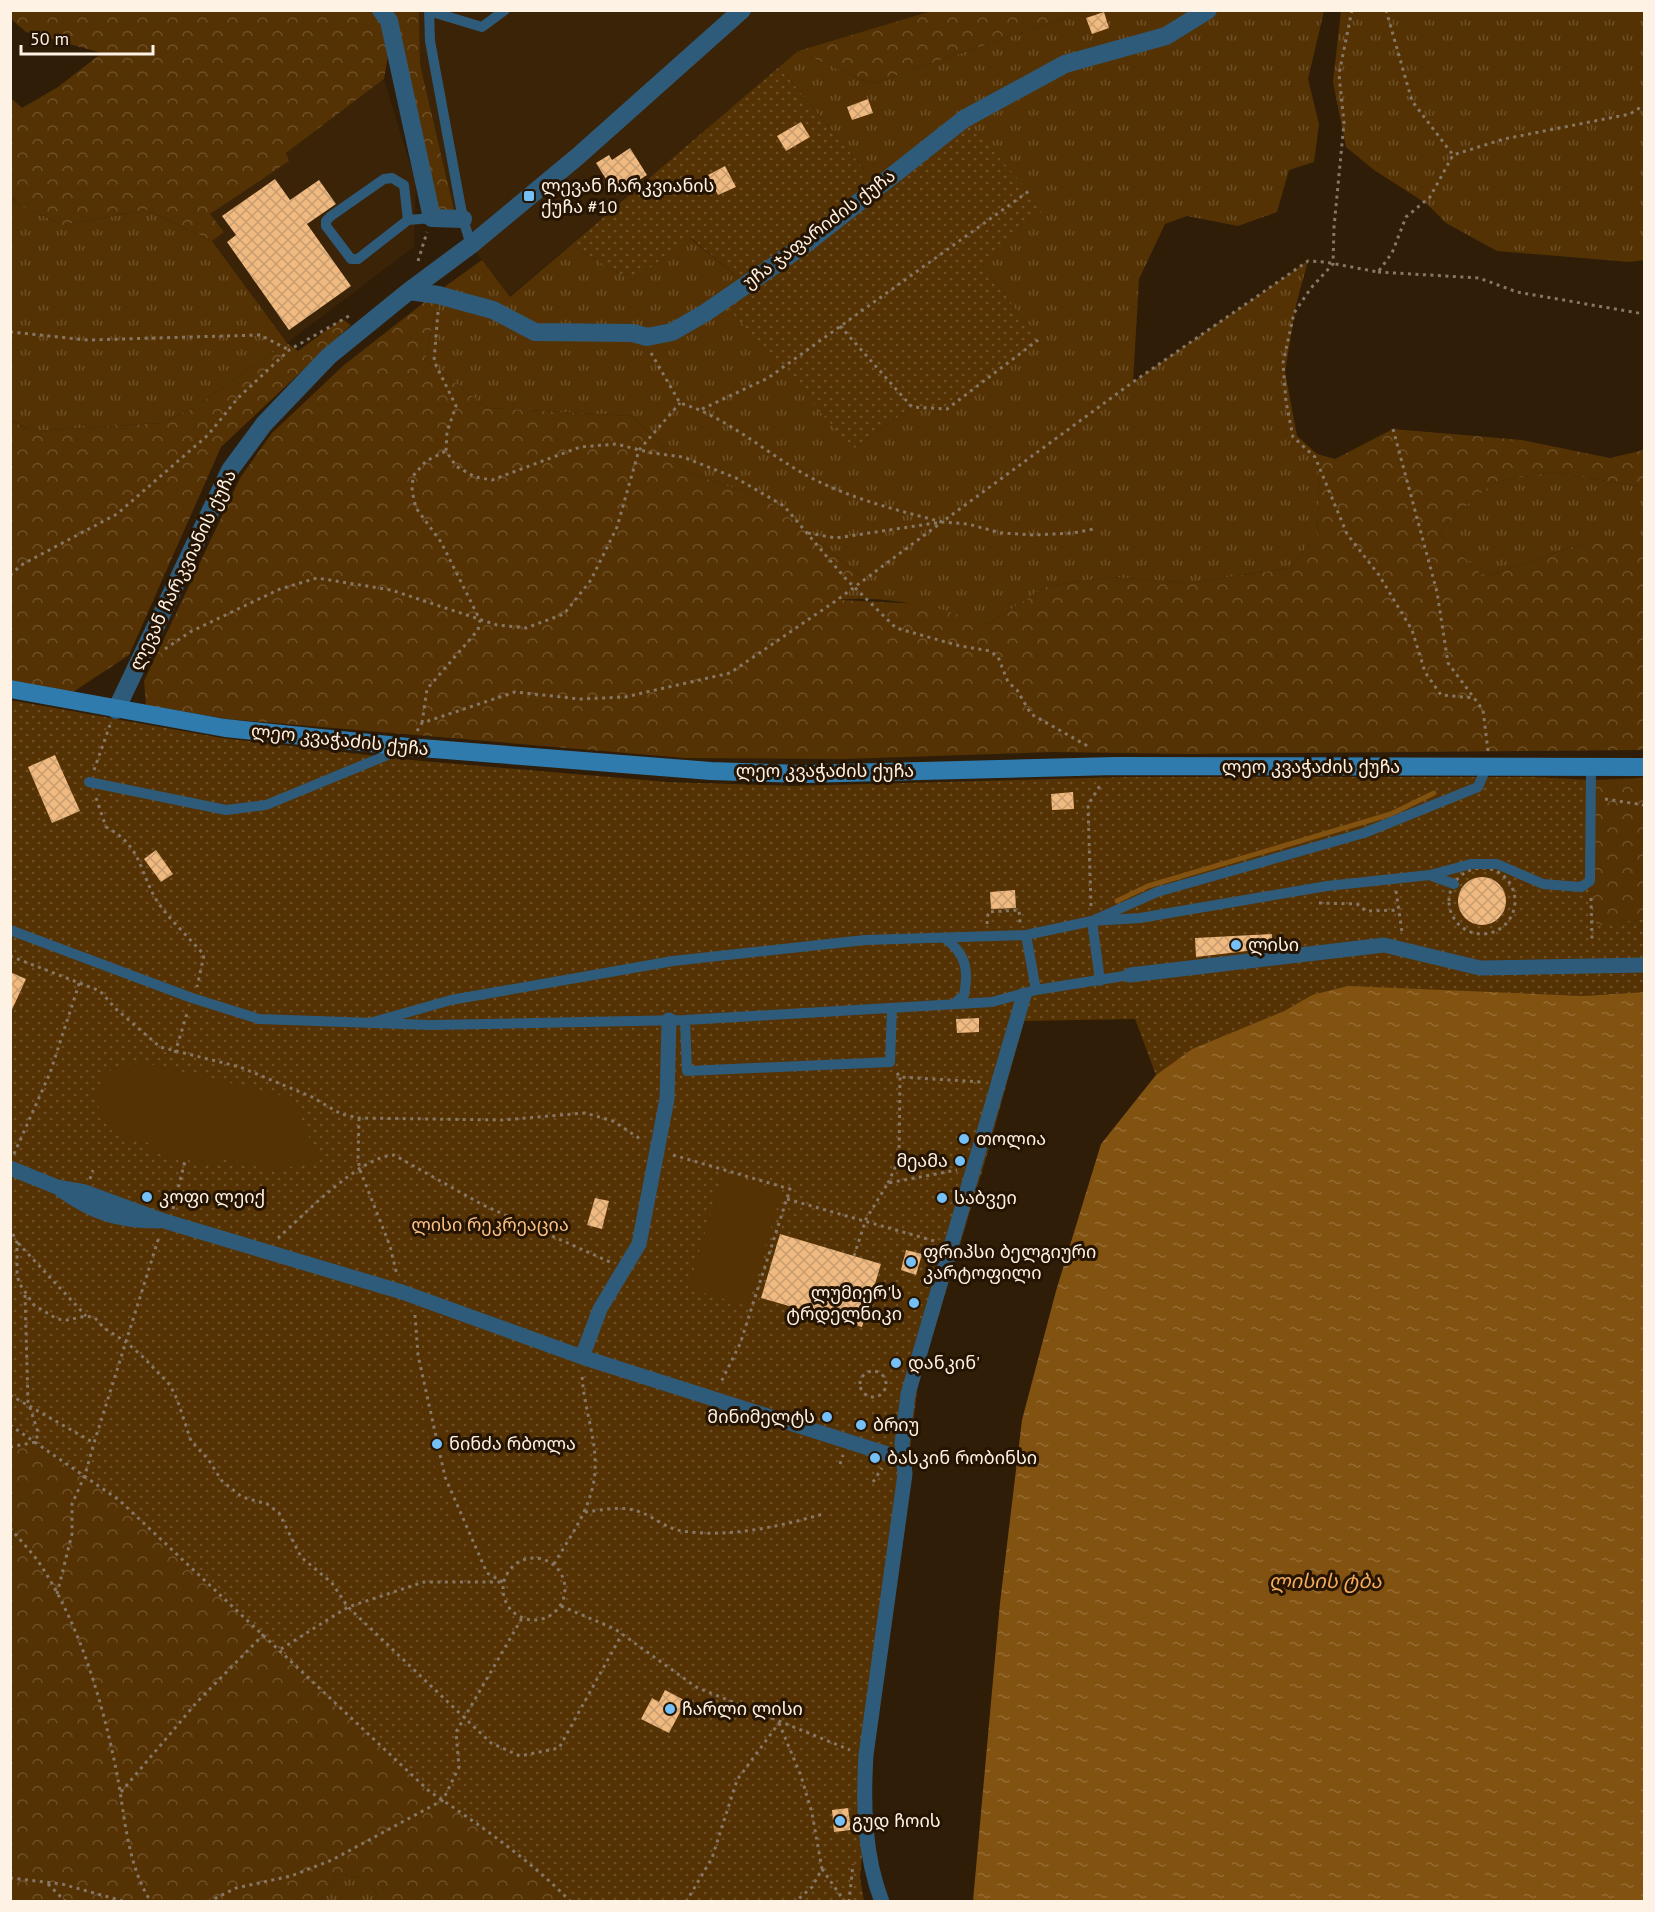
<svg xmlns="http://www.w3.org/2000/svg" width="1655" height="1912" font-family="'PT Sans','Noto Sans Georgian',sans-serif">
  <defs>
    <pattern id="grass-tufts" width="24" height="20" patternUnits="userSpaceOnUse" patternTransform="scale(1.5)"><rect width="24" height="20" fill="#543204"/><path d="M3 7l-1-3M5 7V3M7 7l1-3M15 17l-1-3M17 17v-4M19 17l1-3" fill="none" stroke="#6e5028"/></pattern>
    <pattern id="forest-crowns" width="20" height="18" patternUnits="userSpaceOnUse" patternTransform="scale(1.5)"><rect width="20" height="18" fill="#543204"/><path d="M2 6a3 3 0 1 1 6 0M12 15a3 3 0 1 1 6 0" fill="none" stroke="#6e5028"/></pattern>
    <pattern id="park-dots" width="8" height="8" patternUnits="userSpaceOnUse" patternTransform="scale(1.5)"><rect width="8" height="8" fill="#543204"/><path d="M2 2h.1M6 6h.1" fill="none" stroke="#6e5028" stroke-width="1.8" stroke-linecap="round"/></pattern>
    <pattern id="water-ripples" width="26" height="14" patternUnits="userSpaceOnUse" patternTransform="scale(1.5)"><rect width="26" height="14" fill="#825211"/><path d="M2 4q2-2 4 0t4 0M15 11q2-2 4 0t4 0" fill="none" stroke="#956b34"/></pattern>
    <pattern id="building-cross-hatch" width="8" height="8" patternUnits="userSpaceOnUse" patternTransform="scale(1.5)"><rect width="8" height="8" fill="#f0b97f"/><path d="M0 0l8 8M0 8l8-8" fill="none" stroke="#c79d70"/></pattern>
  </defs>
  <rect width="100%" height="100%" fill="#2f1d08"/>
  <path fill="#3a2307" d="M419,11H935L798,51L509,297L471,245L454,210L420,64Z
    M384,79L416,184L414,247L287,343L212,241L224,232L210,214L288,161L286,153Z"/>
  <path fill="url(#grass-tufts)" d="M1085,11H1324L1308,79L1319,124L1314,162L1289,170L1277,212L1238,226L1187,216L1165,224L1139,279L1133,382L1308,261L1296,305L1285,372L1297,436L1317,454L1319,497L1317,535L1290,568L1189,583L1111,577L1047,586L988,624C939,609 890,594 837,600L863,578L768,500L687,472L632,416L488,408L425,360L440,290L482,260L510,297L571,245L632,281L690,238L746,284L853,449L912,407L947,409L1037,339L982,263L878,186L779,67L798,51L871,84Z
    M1341,11H1644V260L1630,262L1497,251L1446,223L1427,204L1374,170L1346,147L1333,82Z
    M10,195L17,204L63,225L146,210L212,241L287,343L192,409L161,423L32,431L11,420Z
    M1552,472L1644,487V543H1584L1484,577L1439,533L1448,521L1495,482Z
    M336,1874L362,1878L377,1894L374,1901H322Z"/>
  <path fill="url(#forest-crowns)" d="M935,10H1085V11L871,84L798,51Z
    M11,11H419L420,64L454,210L432,218L394,20L384,79L286,153L289,161L210,214L224,232L212,241L146,210L63,225L17,204L11,195L10,97L22,108L58,87L102,53L26,32L11,19Z
    M440,290L425,360L488,408L632,416L687,472L768,500L864,579L839,600L924,604L988,624L1047,586L1111,577L1189,583L1290,568L1317,535L1319,497L1317,454L1335,459L1393,429L1522,440L1610,458L1644,450V487L1552,472L1495,482L1448,521L1439,533L1484,577L1584,543H1644V750L1187,754L1055,752L844,759L685,758L227,719L146,705L144,681L240,478L272,433L344,365Z
    M342,319L351,325L221,447L129,655L70,694L11,681L10,420L32,431L161,423L192,409L287,343L298,351Z
    M1644,778V919L1596,927L1590,881L1591,780Z
    M10,1425L119,1500L429,1791C478,1825 529,1859 571,1901H374L377,1894L362,1878L336,1874L322,1901H11Z"/>
  <path fill="url(#park-dots)" d="M779,67L878,186L964,119L1045,209L982,263L1038,340L947,409L912,407L853,449L722,301L746,284L691,238L632,281L571,245Z
    M10,700L222,738L411,760L668,782L792,786L1126,777H1532L1591,780L1590,881L1596,926L1644,919V992L1584,996L1469,992L1312,995L1284,1011L1192,1049L1156,1075L1135,1019L1024,1021L987,1155L918,1384L865,1822L860,1877L864,1901H571C529,1859 478,1825 429,1791L119,1500L11,1425Z"/>
  <path fill="#543204" d="M146,1063L292,1098L319,1160L275,1171L219,1158L215,1166L153,1152L150,1143C140,1141 127,1140 118,1135C97,1124 89,1085 110,1071C121,1063 134,1064 146,1063Z
    M723,1173L782,1191L747,1306L688,1288Z
    M411,1313L419,1315L423,1357L456,1488L494,1572L481,1575L437,1477L413,1356Z"/>
  <path fill="url(#water-ripples)" d="M1348,986L1584,996L1644,992V1901H973L1000,1603L1022,1420L1056,1291L1101,1144L1156,1075L1192,1049L1284,1011L1312,995Z"/>
  <g fill="none" stroke-linecap="round" stroke-linejoin="round">
    <path stroke="#825211" stroke-width="5" d="M1117,901L1148,886L1391,814L1434,793"/>
  </g>
  <path fill="url(#building-cross-hatch)" d="M1104,12L1109,28L1092,34L1086,18Z
    M868,99L873,113L852,120L847,107Z
    M801,122L810,137L786,151L777,136Z
    M630,148L647,175L616,195L596,163L609,155L612,160Z
    M725,166L736,187L718,195L708,175Z
    M275,179L290,200L319,180L336,204L307,224L351,286L289,330L227,242L236,235L222,216Z
    M55,755L80,811L52,823L28,767Z
    M1073,792L1074,809L1052,810L1051,794Z
    M156,850L173,874L161,882L144,859Z
    M1458 901a24 24 0 1 1 48 0a24 24 0 1 1-48 0Z
    M1015,890L1016,908L991,909L990,892Z
    M1272,934V948L1196,957L1195,938Z
    M10,972L26,979L10,1014Z
    M979,1018V1032L957,1033L956,1019Z
    M595,1198L609,1201L602,1229L587,1225Z
    M780,1234L881,1264L862,1327L761,1298Z
    M906,1250L922,1254L916,1275L901,1270Z
    M665,1690L686,1701L669,1733L641,1719L652,1698L659,1702Z
    M848,1808L851,1830L834,1832L832,1810Z"/>
  <g fill="none" stroke-linecap="round" stroke-linejoin="round">
    <path stroke="#877766" stroke-width="3" stroke-dasharray="3 4.5" stroke-linecap="butt" d="M1352,10L1339,74L1344,123L1334,227L1333,264L1311,288L1294,313L1283,363L1286,402L1293,437L1315,457L1347,534L1379,575L1412,630L1425,672L1441,695L1475,698
      M1386,10L1412,101L1453,155
      M418,261L427,232
      M1378,272L1479,278L1517,292L1644,314
      M438,312L434,361L456,406L447,432L446,451L456,466L475,477L492,480L580,447L616,444L652,453L683,457L736,478L784,506L845,578L896,628L960,646L990,651L998,657L1008,682L1017,690L1031,714L1091,748
      M840,326L912,407L947,409L1038,340
      M10,332L88,340L260,335L289,350
      M651,353L680,403C724,416 760,448 799,471C843,497 893,509 942,522L1133,382L1308,261L1325,262L1378,272L1392,253L1406,217L1430,197L1453,155L1504,139L1630,114L1644,105
      M702,409L768,378L1029,191
      M1393,429L1437,592L1448,663L1483,710L1488,751
      M808,533L836,538L942,522L968,524L1001,533L1035,535L1073,533L1094,529
      M10,575L23,564L117,514L208,435L238,398L289,350L349,316
      M165,649L190,632L280,589L317,578L391,590L497,625L526,628L564,614L591,580L617,527L639,450L680,403
      M422,723L427,689L478,630L480,620L441,542L416,508L412,491L413,476L426,461L446,451
      M417,731L422,723L515,692L580,699L625,697L730,673L837,600L942,522
      M94,770L110,725
      M96,798L106,827C139,845 138,864 153,894C163,914 189,937 204,955L197,987
      M1605,799L1644,805
      M1449 901a33 33 0 1 1 66 0a33 33 0 1 1-66 0Z
      M1396,891L1402,932
      M1591,898L1592,939
      M1319,903L1357,904L1366,911L1399,910
      M1091,906L1088,805L1101,784
      M987,924L988,912L1019,910L1020,923
      M10,956L100,991L116,1009L160,1047L240,1067L312,1097L341,1114L359,1118L502,1120L585,1113L613,1121L642,1140
      M175,1053L188,1010
      M897,1073L900,1077L982,1082
      M359,1118L358,1159L360,1170L390,1246L397,1275
      M14,1154L50,1073L80,981
      M673,1155L790,1189L740,1344L720,1384
      M90,1179L93,1170
      M888,1183L899,1159L900,1077
      M787,1199L938,1242
      M173,1209L185,1161
      M10,1227L17,1243V1273L19,1283L34,1305L57,1319L67,1320L86,1316L95,1318L104,1328L126,1342L144,1358L170,1385L177,1399L191,1441L208,1459L222,1481L242,1497L267,1504L279,1513L301,1557L332,1583L348,1607L491,1743L520,1756L559,1748L622,1634
      M278,1238C305,1214 359,1157 394,1155L483,1205L610,1262
      M18,1243L86,1316
      M854,1256L866,1219L888,1183L957,1170
      M415,1315L418,1355L445,1477L487,1573L503,1582
      M860 1384a13 13 0 1 1 26 0a13 13 0 1 1-26 0Z
      M10,1395L94,1443L159,1237
      M10,1425L119,1500L429,1791C478,1824 529,1859 571,1902
      M10,1447L36,1442L38,1432L28,1402L25,1295
      M840,1464L843,1455
      M873,1482L882,1468
      M585,1512C603,1510 623,1505 640,1512C654,1517 667,1529 682,1531C728,1538 778,1527 823,1514
      M10,1528C20,1540 31,1551 40,1564C79,1623 102,1700 116,1769C125,1813 126,1863 151,1902
      M503 1589a31 31 0 1 1 62 0a31 31 0 1 1-62 0Z
      M554,1564C571,1535 593,1506 595,1471C597,1438 583,1406 582,1374
      M57,1594L72,1534V1504L85,1475L94,1443
      M561,1606L615,1629L696,1687L850,1750
      M281,1649L348,1607L424,1582H501
      M779,1723L801,1776L812,1813L822,1869L812,1887L795,1902
      M121,1792L197,1702L264,1634
      M822,1869L845,1902
      M10,1878L62,1884L126,1902
      M48,1884L66,1902
      M208,1902L236,1888L291,1876L332,1860L443,1800L459,1767L456,1732L522,1618
      M686,1902L712,1858L737,1780L779,1723
      M849,1902L853,1864"/>
    <path stroke="#2f5b7b" stroke-width="10" d="M429,10L430,41L463,219L471,245
      M429,11L482,27L505,10
      M408,220L404,185L392,178L384,179L331,216L326,221V226L351,259H358L408,220L432,218
      M89,782L226,810L266,805L402,749
      M1432,876L1454,884
      M10,930L192,998L259,1019L431,1025L685,1020L992,1002L1036,990L1130,975
      M1026,935L1036,990
      M946,939C966,954 969,971 964,995L955,1003
      M1100,981L1092,921L1140,918L1327,886L1430,875L1471,864H1497L1543,884L1581,887L1590,881L1591,768
      M685,1020L687,1071L890,1062L892,1009
      M373,1022L451,1000L673,961L865,940L1026,935L1092,921L1157,892L1364,833L1478,787L1486,768"/>
    <path stroke="#2f5b7b" stroke-width="15" d="M1130,975L1384,945L1480,968L1644,965
      M10,1168L57,1187L85,1192L164,1221L402,1292L582,1357L903,1459
      M61,1190C94,1213 118,1221 158,1221
      M582,1357L600,1309L639,1244L667,1099L669,1020
      M882,1902C864,1855 863,1804 866,1755L905,1474L902,1444L908,1394L1024,995"/>
    <path stroke="#2f5b7b" stroke-width="18" d="M381,10L389,21L432,218L463,219
      M409,291L438,295L493,310L535,332L633,333L647,337L672,332L705,313L807,243L964,119L1065,64L1166,36L1208,10
      M116,710L230,470L264,424L329,356L409,291L471,245L577,157L742,10"/>
    <path stroke="#2f7bae" stroke-width="18" d="M10,689L225,728L408,747L711,771L804,774L1116,766L1644,767"/>
  </g>
  <g fill="#75c0f6" stroke="#251401" stroke-width="2">
    <rect x="523" y="190" width="12" height="12" rx="3"/>
    <circle cx="1236" cy="945" r="6"/>
    <circle cx="964" cy="1139" r="6"/>
    <circle cx="960" cy="1161" r="6"/>
    <circle cx="147" cy="1197" r="6"/>
    <circle cx="942" cy="1198" r="6"/>
    <circle cx="911" cy="1262" r="6"/>
    <circle cx="914" cy="1303" r="6"/>
    <circle cx="896" cy="1363" r="6"/>
    <circle cx="827" cy="1417" r="6"/>
    <circle cx="861" cy="1425" r="6"/>
    <circle cx="437" cy="1444" r="6"/>
    <circle cx="875" cy="1458" r="6"/>
    <circle cx="670" cy="1709" r="6"/>
    <circle cx="840" cy="1821" r="6"/>
  </g>
  <g text-anchor="middle" stroke-width="6" stroke-linejoin="round" paint-order="stroke">
    <g font-size="18" fill="#fef2e5" stroke="#251401" text-anchor="start">
      <text x="541" y="192">ლევან ჩარკვიანის<tspan x="541" dy="21">ქუჩა #10</tspan></text>
      <text x="1248" y="951">ლისი</text>
      <text x="976" y="1145">თოლია</text>
      <text x="948" y="1167" text-anchor="end">მეამა</text>
      <text x="159" y="1203">კოფი ლეიქ</text>
      <text x="954" y="1204">საბვეი</text>
      <text x="923" y="1258">ფრიპსი ბელგიური<tspan x="923" dy="21">კარტოფილი</tspan></text>
      <text x="902" y="1299" text-anchor="end">ლუმიერ'ს<tspan x="902" dy="21">ტრდელნიკი</tspan></text>
      <text x="908" y="1369">დანკინ'</text>
      <text x="815" y="1423" text-anchor="end">მინიმელტს</text>
      <text x="873" y="1431">ბრიუ</text>
      <text x="449" y="1450">ნინძა რბოლა</text>
      <text x="887" y="1464">ბასკინ რობინსი</text>
      <text x="682" y="1715">ჩარლი ლისი</text>
      <text x="852" y="1827">გუდ ჩოის</text>
    </g>
    <g font-size="18" fill="#fef2e5" stroke="#251401">
      <text transform="translate(819 229) rotate(-37)" y="6">უჩა ჯაფარიძის ქუჩა</text>
      <text transform="translate(183 570) rotate(-64)" y="6">ლევან ჩარკვიანის ქუჩა</text>
      <text transform="translate(340 740) rotate(6)" y="6">ლეო კვაჭაძის ქუჩა</text>
      <text x="1311" y="773">ლეო კვაჭაძის ქუჩა</text>
      <text x="825" y="777">ლეო კვაჭაძის ქუჩა</text>
    </g>
    <g font-size="18" fill="#fbc184" stroke="#251401">
      <text x="490" y="1231">ლისი რეკრეაცია</text>
    </g>
    <g font-size="20" font-style="italic" fill="#f5ad5c" stroke="#251401">
      <text x="1325" y="1588">ლისის ტბა</text>
    </g>
  </g>
  <rect width="1655" height="1912" fill="none" stroke="#fef2e5" stroke-width="24"/>
  <path d="M21 45v9h132v-9" fill="none" stroke="#fef2e5" stroke-width="3"/>
  <text x="30" y="45" font-size="18" fill="#fef2e5" stroke="#251401" stroke-width="4.5" paint-order="stroke">50 m</text>
</svg>
